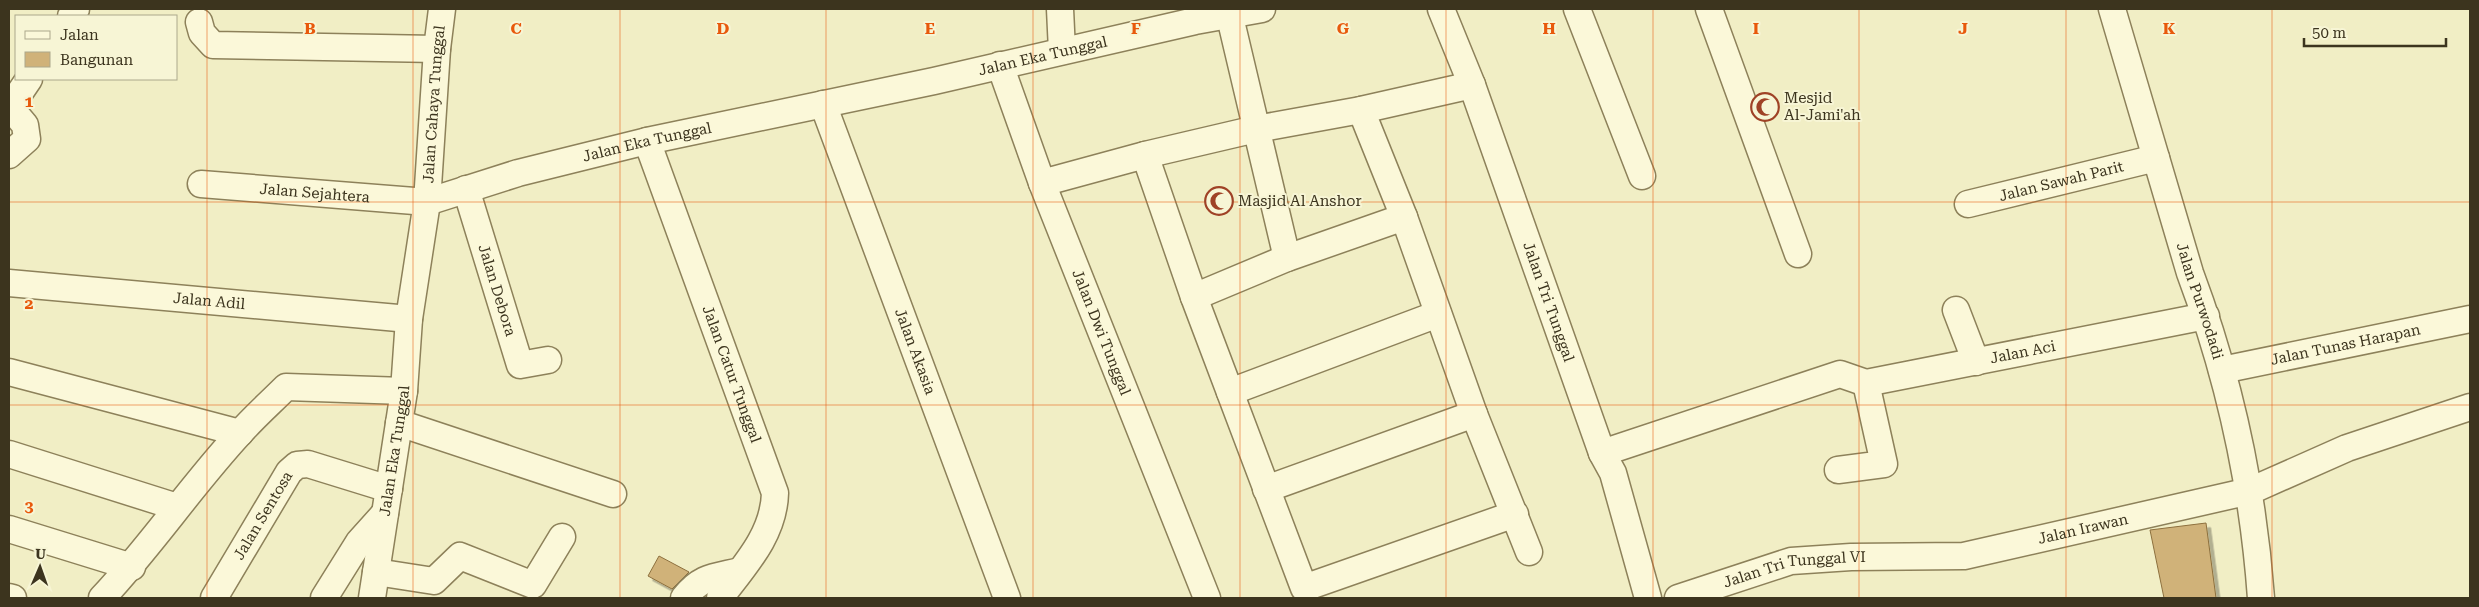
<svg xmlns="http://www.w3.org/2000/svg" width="2479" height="607" font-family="'Roboto Serif',serif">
  <defs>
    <filter id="shadow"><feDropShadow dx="4.5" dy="4.5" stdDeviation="0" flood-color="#0004"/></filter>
  </defs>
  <rect width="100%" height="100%" fill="#f1eec5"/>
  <path fill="#d0b279" stroke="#8d703e" filter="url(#shadow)" d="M2206,523L2216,598H2164L2150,530Z
    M659,556L689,572L672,589L648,576Z"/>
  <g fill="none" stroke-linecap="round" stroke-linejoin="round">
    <defs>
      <g id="minor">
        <path d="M1060,9L1062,51"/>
        <path id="s1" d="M1441,9L1472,85L1602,453L1613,473L1648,598"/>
        <path d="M1577,9L1642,176"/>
        <path d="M1709,9L1798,254"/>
        <path id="s2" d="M2112,9L2190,273C2229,377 2253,487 2261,598"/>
        <path d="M71,16L76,9"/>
        <path d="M1230,17L1287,258"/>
        <path d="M199,22L202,33L213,45L437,49"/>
        <path id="s3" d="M1000,65L1042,183L1207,598"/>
        <path id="s4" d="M823,104L1007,598"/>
        <path d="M9,106L25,125L27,139L9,155"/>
        <path d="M10,107L29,79"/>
        <path d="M1361,110L1404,217L1474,414L1529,552"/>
        <path id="s5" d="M647,141L775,493C774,535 744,566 720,598"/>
        <path d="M1145,155L1194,297L1304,588L1515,514"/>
        <path d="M1042,183L1145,155L1256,129L1361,110L1472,85"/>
        <path id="s6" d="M201,184L427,202L518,173L647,141L934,81L1195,21L1262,9"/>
        <path id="s7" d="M466,189L520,365L548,360"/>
        <path id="s8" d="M1968,204L2156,158"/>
        <path id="s9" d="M9,283L409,319"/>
        <path d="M1194,297L1287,258L1404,217"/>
        <path d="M1956,310L1976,362"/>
        <path id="s10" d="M2222,370L2470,319"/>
        <path d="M9,372L240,433"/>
        <path d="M1230,392L1438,314"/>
        <path d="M399,423L613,494"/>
        <path id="s11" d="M1602,453L1840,374L1866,383L2206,316"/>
        <path d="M9,454L177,507"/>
        <path d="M1838,470L1884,464L1866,383"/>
        <path d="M1266,489L1474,414"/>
        <path d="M9,529L132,567"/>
        <path d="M376,572L434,581L460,556L533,585L562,537"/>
        <path d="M9,597L13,598"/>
        <path d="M102,598C151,546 191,486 240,433C254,417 271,402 286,387L404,391"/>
        <path id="s12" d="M214,598L289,472L297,465L308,464L389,489"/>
        <path d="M324,598L359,542L385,513"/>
        <path id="s13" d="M372,598L404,391L409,319L427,202L437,49L442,9"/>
        <path d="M684,598C701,576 715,577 740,571"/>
        <path id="s14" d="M1678,598L1791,561L1851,557L1964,556L2250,491L2347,448L2470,407"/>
      </g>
    </defs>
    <use href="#minor" stroke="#8d815a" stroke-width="29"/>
    <use href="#minor" stroke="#fbf8d9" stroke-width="26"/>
  </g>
  <path fill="none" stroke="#e8590c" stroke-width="1" stroke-opacity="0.55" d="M207,9V598M413,9V598M620,9V598M826,9V598M1033,9V598M1240,9V598M1446,9V598M1653,9V598M1859,9V598M2066,9V598M2272,9V598M9,202H2470M9,405H2470"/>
  <defs>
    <symbol id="mosque-ring" viewBox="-11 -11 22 22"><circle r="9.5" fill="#f7f5d5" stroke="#9f4226" stroke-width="1.5"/><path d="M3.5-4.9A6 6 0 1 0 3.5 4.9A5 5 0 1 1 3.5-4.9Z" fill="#9f4226"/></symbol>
  </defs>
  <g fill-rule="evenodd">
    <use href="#mosque-ring" x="1749" y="91" width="32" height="32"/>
    <use href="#mosque-ring" x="1203" y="185" width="32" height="32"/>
  </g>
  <g text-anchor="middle" stroke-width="4" stroke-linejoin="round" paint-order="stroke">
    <g font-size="15" fill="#3c341e" stroke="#f7f5d5">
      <text dy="5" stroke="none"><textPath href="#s6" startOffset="860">Jalan Eka Tunggal</textPath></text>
      <text dy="5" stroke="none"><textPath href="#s13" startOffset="498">Jalan Cahaya Tunggal</textPath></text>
      <text dy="5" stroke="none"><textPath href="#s6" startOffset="455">Jalan Eka Tunggal</textPath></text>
      <text dy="5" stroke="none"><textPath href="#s8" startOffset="96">Jalan Sawah Parit</textPath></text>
      <text dy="5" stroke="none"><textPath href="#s6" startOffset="114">Jalan Sejahtera</textPath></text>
      <text dy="5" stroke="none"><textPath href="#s7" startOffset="106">Jalan Debora</textPath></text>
      <text dy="5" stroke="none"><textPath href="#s9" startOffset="201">Jalan Adil</textPath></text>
      <text dy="5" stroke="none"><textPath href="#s2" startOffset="305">Jalan Purwodadi</textPath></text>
      <text dy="5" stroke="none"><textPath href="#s1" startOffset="312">Jalan Tri Tunggal</textPath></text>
      <text dy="5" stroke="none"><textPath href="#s3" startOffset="286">Jalan Dwi Tunggal</textPath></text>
      <text dy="5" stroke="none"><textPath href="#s10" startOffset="126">Jalan Tunas Harapan</textPath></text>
      <text dy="5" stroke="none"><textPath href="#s4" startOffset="264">Jalan Akasia</textPath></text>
      <text dy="5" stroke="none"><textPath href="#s11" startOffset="438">Jalan Aci</textPath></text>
      <text dy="5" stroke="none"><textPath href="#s5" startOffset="248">Jalan Catur Tunggal</textPath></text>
      <text dy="5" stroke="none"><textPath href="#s13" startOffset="149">Jalan Eka Tunggal</textPath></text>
      <text dy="5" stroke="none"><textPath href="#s12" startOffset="96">Jalan Sentosa</textPath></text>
      <text dy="5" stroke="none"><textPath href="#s14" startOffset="414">Jalan Irawan</textPath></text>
      <text dy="5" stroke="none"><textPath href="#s14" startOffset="121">Jalan Tri Tunggal VI</textPath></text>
    </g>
    <g font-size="15" fill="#3c341e" stroke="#f7f5d5" text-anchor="start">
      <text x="1784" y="103">Mesjid<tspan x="1784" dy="17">Al-Jami'ah</tspan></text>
      <text x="1238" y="206">Masjid Al Anshor</text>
    </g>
  </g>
  <g font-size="16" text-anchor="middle" font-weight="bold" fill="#e8590c" stroke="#f7f5d5" stroke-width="4" stroke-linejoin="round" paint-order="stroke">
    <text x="310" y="34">B</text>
    <text x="516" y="34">C</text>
    <text x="723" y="34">D</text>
    <text x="930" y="34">E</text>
    <text x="1136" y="34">F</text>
    <text x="1343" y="34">G</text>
    <text x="1549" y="34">H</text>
    <text x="1756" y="34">I</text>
    <text x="1963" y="34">J</text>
    <text x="2169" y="34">K</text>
    <text x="29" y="107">1</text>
    <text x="29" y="309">2</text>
    <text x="29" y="512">3</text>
  </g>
  <rect width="2479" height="607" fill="none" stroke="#3c341e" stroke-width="20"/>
  <rect x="15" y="15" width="162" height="65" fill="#f7f5d5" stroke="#aca88c"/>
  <rect x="25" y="31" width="25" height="8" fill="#fbf8d9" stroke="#aca88c"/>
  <text x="60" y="40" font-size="15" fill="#3c341e">Jalan</text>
  <rect x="25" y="52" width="25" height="15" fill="#d0b279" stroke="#aca88c"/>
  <text x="60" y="65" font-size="15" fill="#3c341e">Bangunan</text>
  <g transform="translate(40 567) rotate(2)" stroke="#f7f5d5" stroke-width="4" paint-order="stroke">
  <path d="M0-4L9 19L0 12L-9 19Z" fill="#3c341e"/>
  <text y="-8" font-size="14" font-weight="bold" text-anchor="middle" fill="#3c341e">U</text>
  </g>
  <path d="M2304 38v8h142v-8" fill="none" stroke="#3c341e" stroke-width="2.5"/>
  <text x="2312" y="38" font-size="15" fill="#3c341e" stroke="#f7f5d5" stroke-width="4" paint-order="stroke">50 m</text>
</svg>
